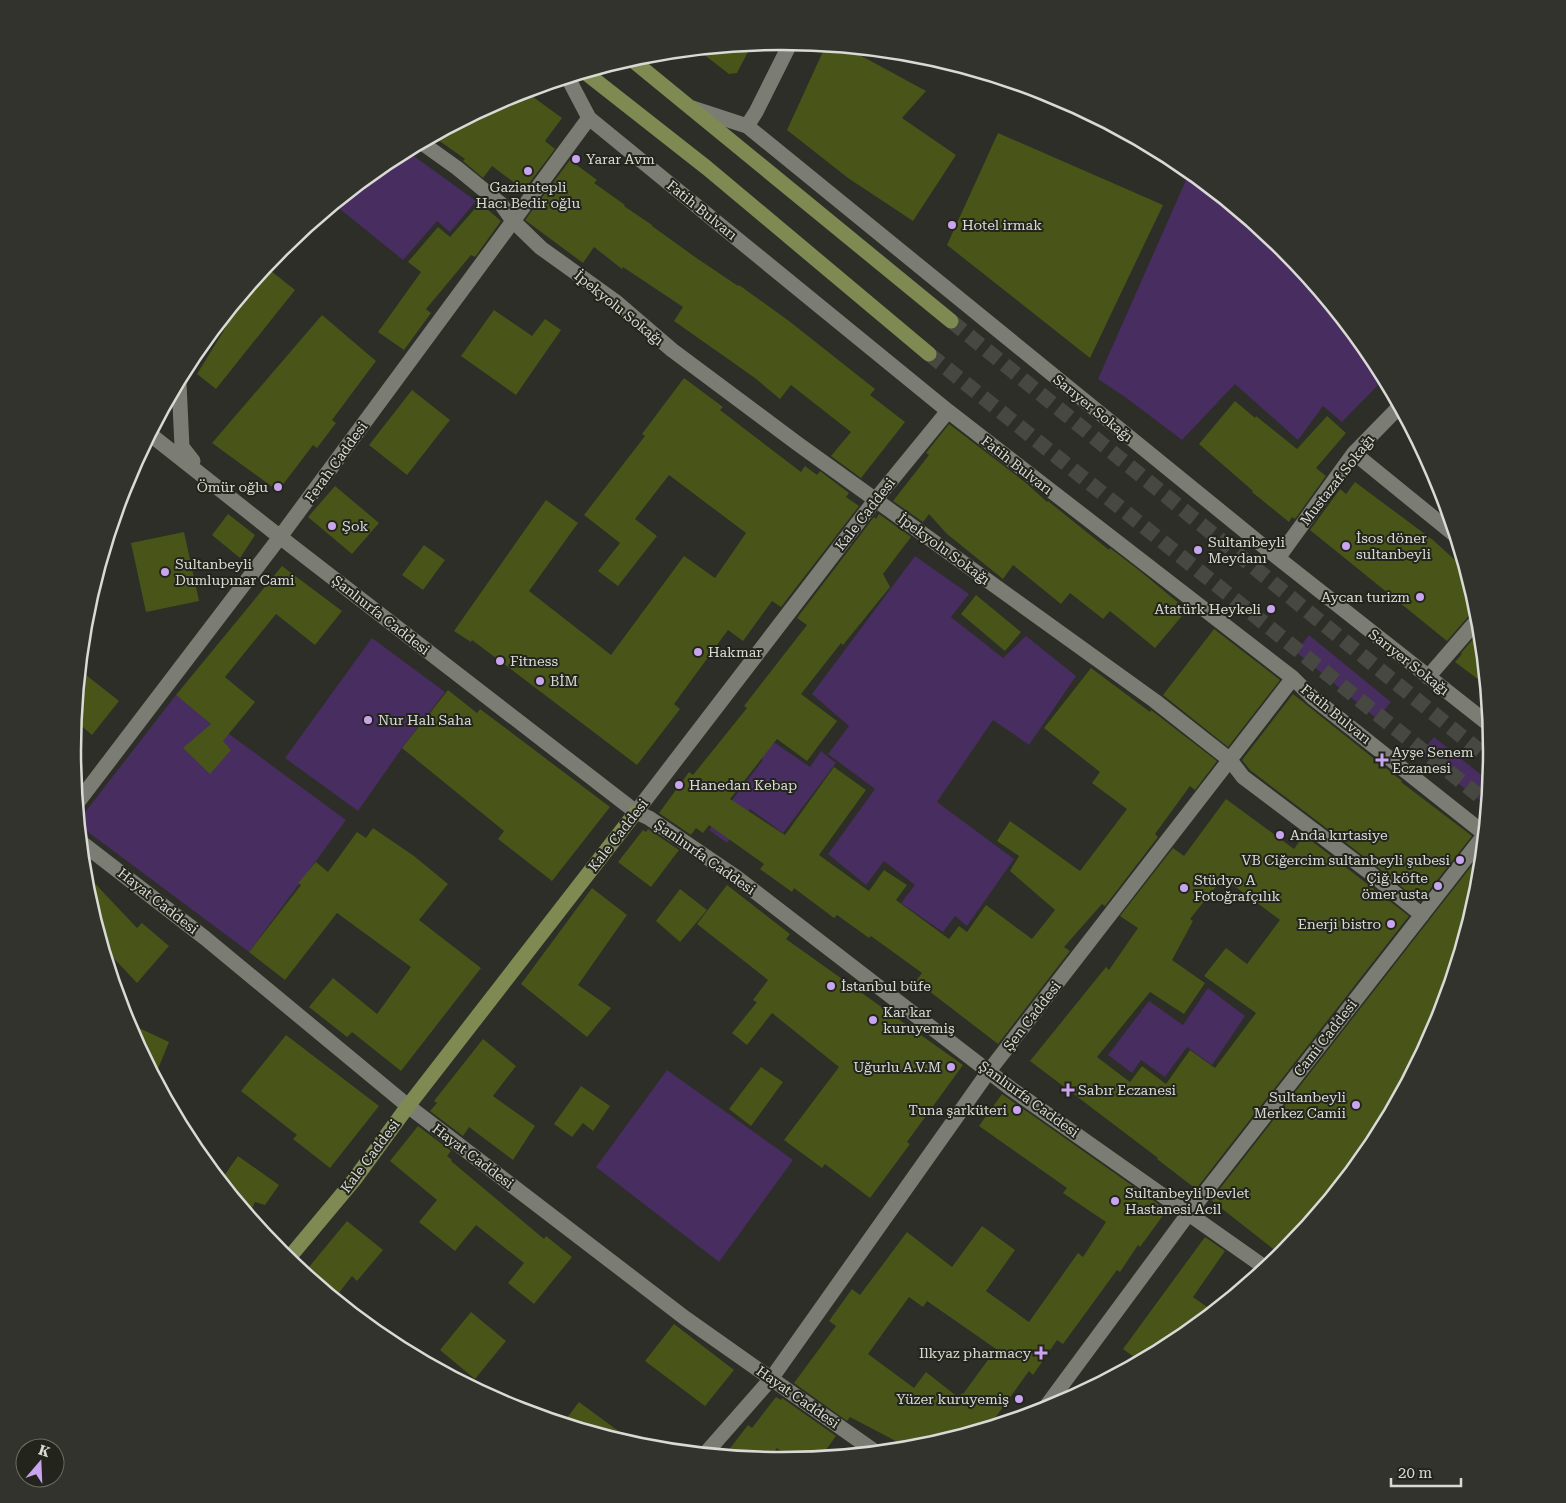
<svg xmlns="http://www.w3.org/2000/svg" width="1566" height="1503" font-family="'Roboto Serif',serif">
  <rect width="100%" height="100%" fill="#2c2e27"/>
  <path fill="#472d60" d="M407,151L476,201L450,232L437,221L403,260L335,205L389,161Z
    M1190,171L1285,249L1374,357L1385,378L1342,422L1323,406L1298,440L1235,384L1182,440L1125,397L1098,379Z
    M915,556L969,594L951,617L1003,658L1026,636L1076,676L1029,745L993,720L937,802L1014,859L967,926L955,916L943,932L901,903L915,885L884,861L866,885L828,854L875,789L828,754L849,726L812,694Z
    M1309,635L1391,702L1377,719L1296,652Z
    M372,638L445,692L402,748L358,811L285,758Z
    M176,695L346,820L249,952L80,826L79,820Z
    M752,727L810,767L821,751L836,763L783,833L750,809L727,843L709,830L763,760L739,742Z
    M1434,737L1490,782L1488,807L1420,753Z
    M1208,988L1245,1016L1212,1065L1187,1047L1165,1077L1141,1060L1132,1073L1108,1055L1149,1001L1183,1025Z
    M667,1070L793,1160L719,1262L596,1167Z"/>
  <path fill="#485418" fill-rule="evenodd" d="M752,44L737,73L729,74L698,50Z
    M826,45L845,47L926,91L902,118L956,155L913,221L848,178L787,130Z
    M525,91L562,118L545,141L555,149L524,190L492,166L483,178L463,161L465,159L434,137L511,95Z
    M998,133L1163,205L1090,358L947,245Z
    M570,160L597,180L594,183L625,205L624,206L652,225V226L695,257L738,286L739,285L789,321L875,389L870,395L905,422L861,478L831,456L851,432L791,385L780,399L755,378L674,321L683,307L623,267L622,269L594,247L583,263L525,220Z
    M480,203L501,221L475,257L471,255L426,309L431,313L404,350L378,332L421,272L408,262L438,227L450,237Z
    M266,267L295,290L216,389L197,374L226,327L221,323Z
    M494,310L532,336L545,319L561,330L516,395L461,356Z
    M322,315L376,361L332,420L336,423L317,448L313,445L278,491L212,443Z
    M684,378L723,407L720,410L801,472L805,466L817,475L820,471L849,493L846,497L859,506L781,607L772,601L743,641L728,630L674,704L680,709L637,765L500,661L472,640L471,642L454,631L546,500L578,523L529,591L611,655L684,556L715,578L746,533L669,475L635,519L657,536L618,586L598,571L620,543L584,515L645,436L642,434Z
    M412,390L450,420L407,475L369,445Z
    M1235,401L1255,418L1256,416L1297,449L1327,416L1346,433L1316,468L1326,476L1295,519L1292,517L1289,522L1252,492L1253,491L1199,444Z
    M949,424L1026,483L1047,502L1048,501L1109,550L1110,548L1140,571L1187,610L1155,648L1110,611L1103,619L1070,593L1061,604L1013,565L1003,579L947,534L929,514L923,522L893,501L929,455L926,453Z
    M1355,482L1433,540L1466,570L1478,608L1473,611L1447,641L1310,530L1340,489L1346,494Z
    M335,486L379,523L352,554L308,517Z
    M228,514L255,535L240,558L212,535Z
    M879,514L911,537L883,574L890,587L843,645L841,643L801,694L837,721L807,761L777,739L730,799L785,835L834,767L866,790L819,855L869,891L884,870L907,885L896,900L949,939L959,926L967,932L986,905L1032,939L1055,910L1010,871L1019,856L997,841L1010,821L1080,871L1127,809L1092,783L1100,772L1044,728L1091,668L1138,703L1150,712L1151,710L1217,761L1195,790L1190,786L1155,834L1158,837L1105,906L1102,904L1064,947L1070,951L998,1044L916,981L922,973L871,936L869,938L837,915L834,918L794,888L792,892L760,869L764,864L709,825L703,833L696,828L691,835L659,813L689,772L693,775L747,708L744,706L807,625L797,618L874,517L876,519Z
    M184,532L199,601L146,612L131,543Z
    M424,545L445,560L423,590L402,575Z
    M282,566L342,611L315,645L276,614L225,677L255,702L223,741L231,750L210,774L183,748L211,724L176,695Z
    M976,595L1021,632L1005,651L961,614Z
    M1214,629L1280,680L1228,747L1163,695Z
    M1481,630L1482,634L1487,686L1455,662L1462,654L1461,653Z
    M81,671L119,701L92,735L76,721Z
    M448,690L477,713L480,709L610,807L552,881L498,839L504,831L402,748Z
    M1293,694L1402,781L1401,782L1472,836L1420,902L1375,865L1250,770L1242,760Z
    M1226,799L1294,849L1304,835L1409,916L1196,1189L1157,1159L1158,1158L1030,1061L1106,967L1109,970L1138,928L1120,916L1173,848L1184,856ZM1222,879L1232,886L1233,885L1280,920L1247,964L1226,948L1204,976L1256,1013L1215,1068L1190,1050L1166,1084L1142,1066L1130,1082L1097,1057L1150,992L1184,1014L1205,983L1172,960L1193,921L1190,919Z
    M373,828L414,856L448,884L419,920L481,968L401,1071L352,1032L347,1037L309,1007L333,978L377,1014L411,967L337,913L285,980L249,952L301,885L298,883L316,862L328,872L357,832L366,838Z
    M648,829L679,850L651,887L618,862L643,830L646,832Z
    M1483,851L1480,890L1439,1023L1373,1146L1282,1256L1211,1200Z
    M85,873L137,928L142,923L169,946L137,983L104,948L86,890Z
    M727,885L790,934L786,939L963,1065L907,1142L910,1144L870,1198L825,1164L822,1168L784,1140L839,1067L772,1013L747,1045L732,1033L757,1002L753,1000L768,980L697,924Z
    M592,888L627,915L578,985L611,1008L587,1037L521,984Z
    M680,889L707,910L680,942L656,921Z
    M126,1022L169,1042L155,1076L127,1023Z
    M286,1035L379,1106L330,1168L293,1139L297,1135L241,1091Z
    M483,1039L516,1066L493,1096L535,1126L513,1160L469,1127L463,1136L430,1111L437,1103L434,1101Z
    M761,1067L783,1082L751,1126L729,1109Z
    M581,1086L610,1106L593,1131L583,1123L572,1137L554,1124Z
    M1002,1094L1167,1210L1140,1247L1138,1245L1120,1272L1117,1270L1063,1344L1057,1340L1033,1375L1029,1371L995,1418L1003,1423L921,1448L911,1449L850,1417L847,1421L794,1383L836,1326L829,1321L852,1289L860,1295L907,1232L952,1267L982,1226L1015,1250L986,1291L1029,1322L1078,1253L1083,1257L1106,1222L1063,1193L1067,1188L979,1126ZM909,1297L923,1307L927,1301L996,1349L963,1394L962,1393L959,1398L926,1372L914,1388L868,1354Z
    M418,1126L451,1151L447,1156L452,1160L451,1161L544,1239L546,1236L572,1257L534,1304L508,1283L524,1263L476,1225L455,1251L419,1222L437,1200L390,1161Z
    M238,1156L279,1185L265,1205L255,1202L249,1215L221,1180Z
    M347,1221L383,1250L357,1281L352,1276L335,1298L304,1273Z
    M1205,1237L1225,1251L1193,1297L1214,1312L1177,1342L1141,1362L1123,1349Z
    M471,1312L506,1341L475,1379L440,1350Z
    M674,1324L734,1370L705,1406L645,1361Z
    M776,1397L781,1400L782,1398L836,1436L820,1458L793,1461L777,1448L768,1460L724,1456L748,1425L752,1428Z
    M579,1402L632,1441L631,1444L563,1423Z"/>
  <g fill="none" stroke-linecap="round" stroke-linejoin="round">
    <path stroke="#464841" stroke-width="15" stroke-dasharray="15 8" stroke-linecap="butt" d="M951,321L1492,761
      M929,354L1488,803"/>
    <path stroke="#7b7d74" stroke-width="15" d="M568,78L589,118L948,411L1293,678L1312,697L1485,834
      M692,108L747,126L1278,558L1491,726
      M747,126L756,112L791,42
      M422,143L457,168L501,204L513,221L541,248L615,301L672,350L798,444L1155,701L1230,760L1243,777L1369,872L1422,915
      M179,383L182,447L193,461
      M151,435L280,537L636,812L649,818L736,877L1010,1088L1267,1269
      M1354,453L1456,536
      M1278,558L1354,453L1400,406
      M1428,677L1480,617
      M78,802L280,537L589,118
      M636,812L876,499L948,411
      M82,843L205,938L408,1106L685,1318L877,1453
      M1042,1412L1189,1213L1485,834
      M705,1454L771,1379L989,1071L1293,678"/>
    <path stroke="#7e8a52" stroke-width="15" d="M631,59L951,321
      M586,73L707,168L929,354
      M288,1259L354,1180L408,1106L636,812"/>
  </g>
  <g fill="#c8a5ee" stroke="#23251d" stroke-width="2">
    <circle cx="576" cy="159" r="5"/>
    <circle cx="528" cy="171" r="5"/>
    <circle cx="952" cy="225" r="5"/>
    <circle cx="278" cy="487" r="5"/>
    <circle cx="332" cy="526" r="5"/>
    <circle cx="1346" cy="546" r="5"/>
    <circle cx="1198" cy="550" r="5"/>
    <circle cx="165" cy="572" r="5"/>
    <circle cx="1420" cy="597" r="5"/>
    <circle cx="1271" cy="609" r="5"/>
    <circle cx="698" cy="652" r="5"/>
    <circle cx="500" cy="661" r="5"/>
    <circle cx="540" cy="681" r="5"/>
    <circle cx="368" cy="720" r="5"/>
    <path d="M1379.5 752.5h5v5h5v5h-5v5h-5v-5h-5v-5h5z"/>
    <circle cx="679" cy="785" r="5"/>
    <circle cx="1280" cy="835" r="5"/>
    <circle cx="1460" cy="860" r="5"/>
    <circle cx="1438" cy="886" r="5"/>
    <circle cx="1184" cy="888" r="5"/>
    <circle cx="1391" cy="924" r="5"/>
    <circle cx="831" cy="986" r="5"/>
    <circle cx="873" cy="1020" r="5"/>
    <circle cx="951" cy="1067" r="5"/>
    <path d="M1065.5 1082.5h5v5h5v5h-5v5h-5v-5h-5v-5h5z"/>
    <circle cx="1356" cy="1105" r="5"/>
    <circle cx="1017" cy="1110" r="5"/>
    <circle cx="1115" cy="1201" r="5"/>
    <path d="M1038.5 1345.5h5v5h5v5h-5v5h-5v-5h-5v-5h5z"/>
    <circle cx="1019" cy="1399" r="5"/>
  </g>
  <g text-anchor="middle" stroke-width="4" stroke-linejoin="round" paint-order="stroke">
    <g font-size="14" fill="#d9dad5" stroke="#23251d" text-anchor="start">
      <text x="586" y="164">Yarar Avm</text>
      <text x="528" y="192" text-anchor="middle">Gaziantepli<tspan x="528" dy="16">Hacı Bedir oğlu</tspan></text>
      <text x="962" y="230">Hotel irmak</text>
      <text x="268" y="492" text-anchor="end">Ömür oğlu</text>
      <text x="342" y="531">Şok</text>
      <text x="1356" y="543">İsos döner<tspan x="1356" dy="16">sultanbeyli</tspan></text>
      <text x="1208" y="547">Sultanbeyli<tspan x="1208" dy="16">Meydanı</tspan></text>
      <text x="175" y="569">Sultanbeyli<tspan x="175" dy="16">Dumlupınar Cami</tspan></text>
      <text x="1410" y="602" text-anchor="end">Aycan turizm</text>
      <text x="1261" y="614" text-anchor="end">Atatürk Heykeli</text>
      <text x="708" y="657">Hakmar</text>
      <text x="510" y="666">Fitness</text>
      <text x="550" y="686">BİM</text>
      <text x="378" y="725">Nur Halı Saha</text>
      <text x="1392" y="757">Ayşe Senem<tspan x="1392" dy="16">Eczanesi</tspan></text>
      <text x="689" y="790">Hanedan Kebap</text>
      <text x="1290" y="840">Anda kırtasiye</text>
      <text x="1450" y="865" text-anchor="end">VB Ciğercim sultanbeyli şubesi</text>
      <text x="1428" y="883" text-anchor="end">Çiğ köfte<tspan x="1428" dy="16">ömer usta</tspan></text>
      <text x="1194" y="885">Stüdyo A<tspan x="1194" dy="16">Fotoğrafçılık</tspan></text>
      <text x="1381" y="929" text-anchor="end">Enerji bistro</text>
      <text x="841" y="991">İstanbul büfe</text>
      <text x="883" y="1017">Kar kar<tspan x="883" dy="16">kuruyemiş</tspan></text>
      <text x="941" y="1072" text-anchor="end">Uğurlu A.V.M</text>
      <text x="1078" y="1095">Sabır Eczanesi</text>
      <text x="1346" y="1102" text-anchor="end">Sultanbeyli<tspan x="1346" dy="16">Merkez Camii</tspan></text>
      <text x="1007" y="1115" text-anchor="end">Tuna şarküteri</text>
      <text x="1125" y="1198">Sultanbeyli Devlet<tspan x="1125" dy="16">Hastanesi Acil</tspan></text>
      <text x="1031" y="1358" text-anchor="end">Ilkyaz pharmacy</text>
      <text x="1009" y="1404" text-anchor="end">Yüzer kuruyemiş</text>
    </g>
    <g font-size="14" fill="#d9dad5" stroke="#23251d">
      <text transform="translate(702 210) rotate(39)" y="5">Fatih Bulvarı</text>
      <text transform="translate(619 308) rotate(39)" y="5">İpekyolu Sokağı</text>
      <text transform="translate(1093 408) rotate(39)" y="5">Sarıyer Sokağı</text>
      <text transform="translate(336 462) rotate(-54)" y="5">Ferah Caddesi</text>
      <text transform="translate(1017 465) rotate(38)" y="5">Fatih Bulvarı</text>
      <text transform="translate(1337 480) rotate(-52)" y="5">Mustazaf Sokağı</text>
      <text transform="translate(865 514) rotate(-52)" y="5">Kale Caddesi</text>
      <text transform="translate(944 549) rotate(36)" y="5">İpekyolu Sokağı</text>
      <text transform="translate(381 615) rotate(38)" y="5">Şanlıurfa Caddesi</text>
      <text transform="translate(1409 662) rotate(38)" y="5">Sarıyer Sokağı</text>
      <text transform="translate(1336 714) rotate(39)" y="5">Fatih Bulvarı</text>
      <text transform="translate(618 835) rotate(-52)" y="5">Kale Caddesi</text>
      <text transform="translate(705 857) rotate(35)" y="5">Şanlıurfa Caddesi</text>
      <text transform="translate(158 901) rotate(38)" y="5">Hayat Caddesi</text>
      <text transform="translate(1032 1016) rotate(-52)" y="5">Şen Caddesi</text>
      <text transform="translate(1325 1038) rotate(-52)" y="5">Cami Caddesi</text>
      <text transform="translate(1029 1099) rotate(36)" y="5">Şanlıurfa Caddesi</text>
      <text transform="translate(370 1156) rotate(-53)" y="5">Kale Caddesi</text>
      <text transform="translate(473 1156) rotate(37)" y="5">Hayat Caddesi</text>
      <text transform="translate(798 1397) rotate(35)" y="5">Hayat Caddesi</text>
    </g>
  </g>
  <path d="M0 0H1566V1503H0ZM81 751a701 701 0 1 1 1402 0a701 701 0 1 1-1402 0Z" fill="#32332c" fill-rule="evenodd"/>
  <path fill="none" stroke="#d9dad5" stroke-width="2.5" d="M81 751a701 701 0 1 1 1402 0a701 701 0 1 1-1402 0Z"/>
  <g transform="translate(40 1463) rotate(19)"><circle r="24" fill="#23251d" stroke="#6c6d67"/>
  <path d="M0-4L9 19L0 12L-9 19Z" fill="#c8a5ee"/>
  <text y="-8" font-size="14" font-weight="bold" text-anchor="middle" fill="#d9dad5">K</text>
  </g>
  <path d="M1391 1478v8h70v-8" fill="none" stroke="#d9dad5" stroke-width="2.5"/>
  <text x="1398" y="1478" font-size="15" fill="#d9dad5" stroke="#23251d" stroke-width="4" paint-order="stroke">20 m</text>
</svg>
